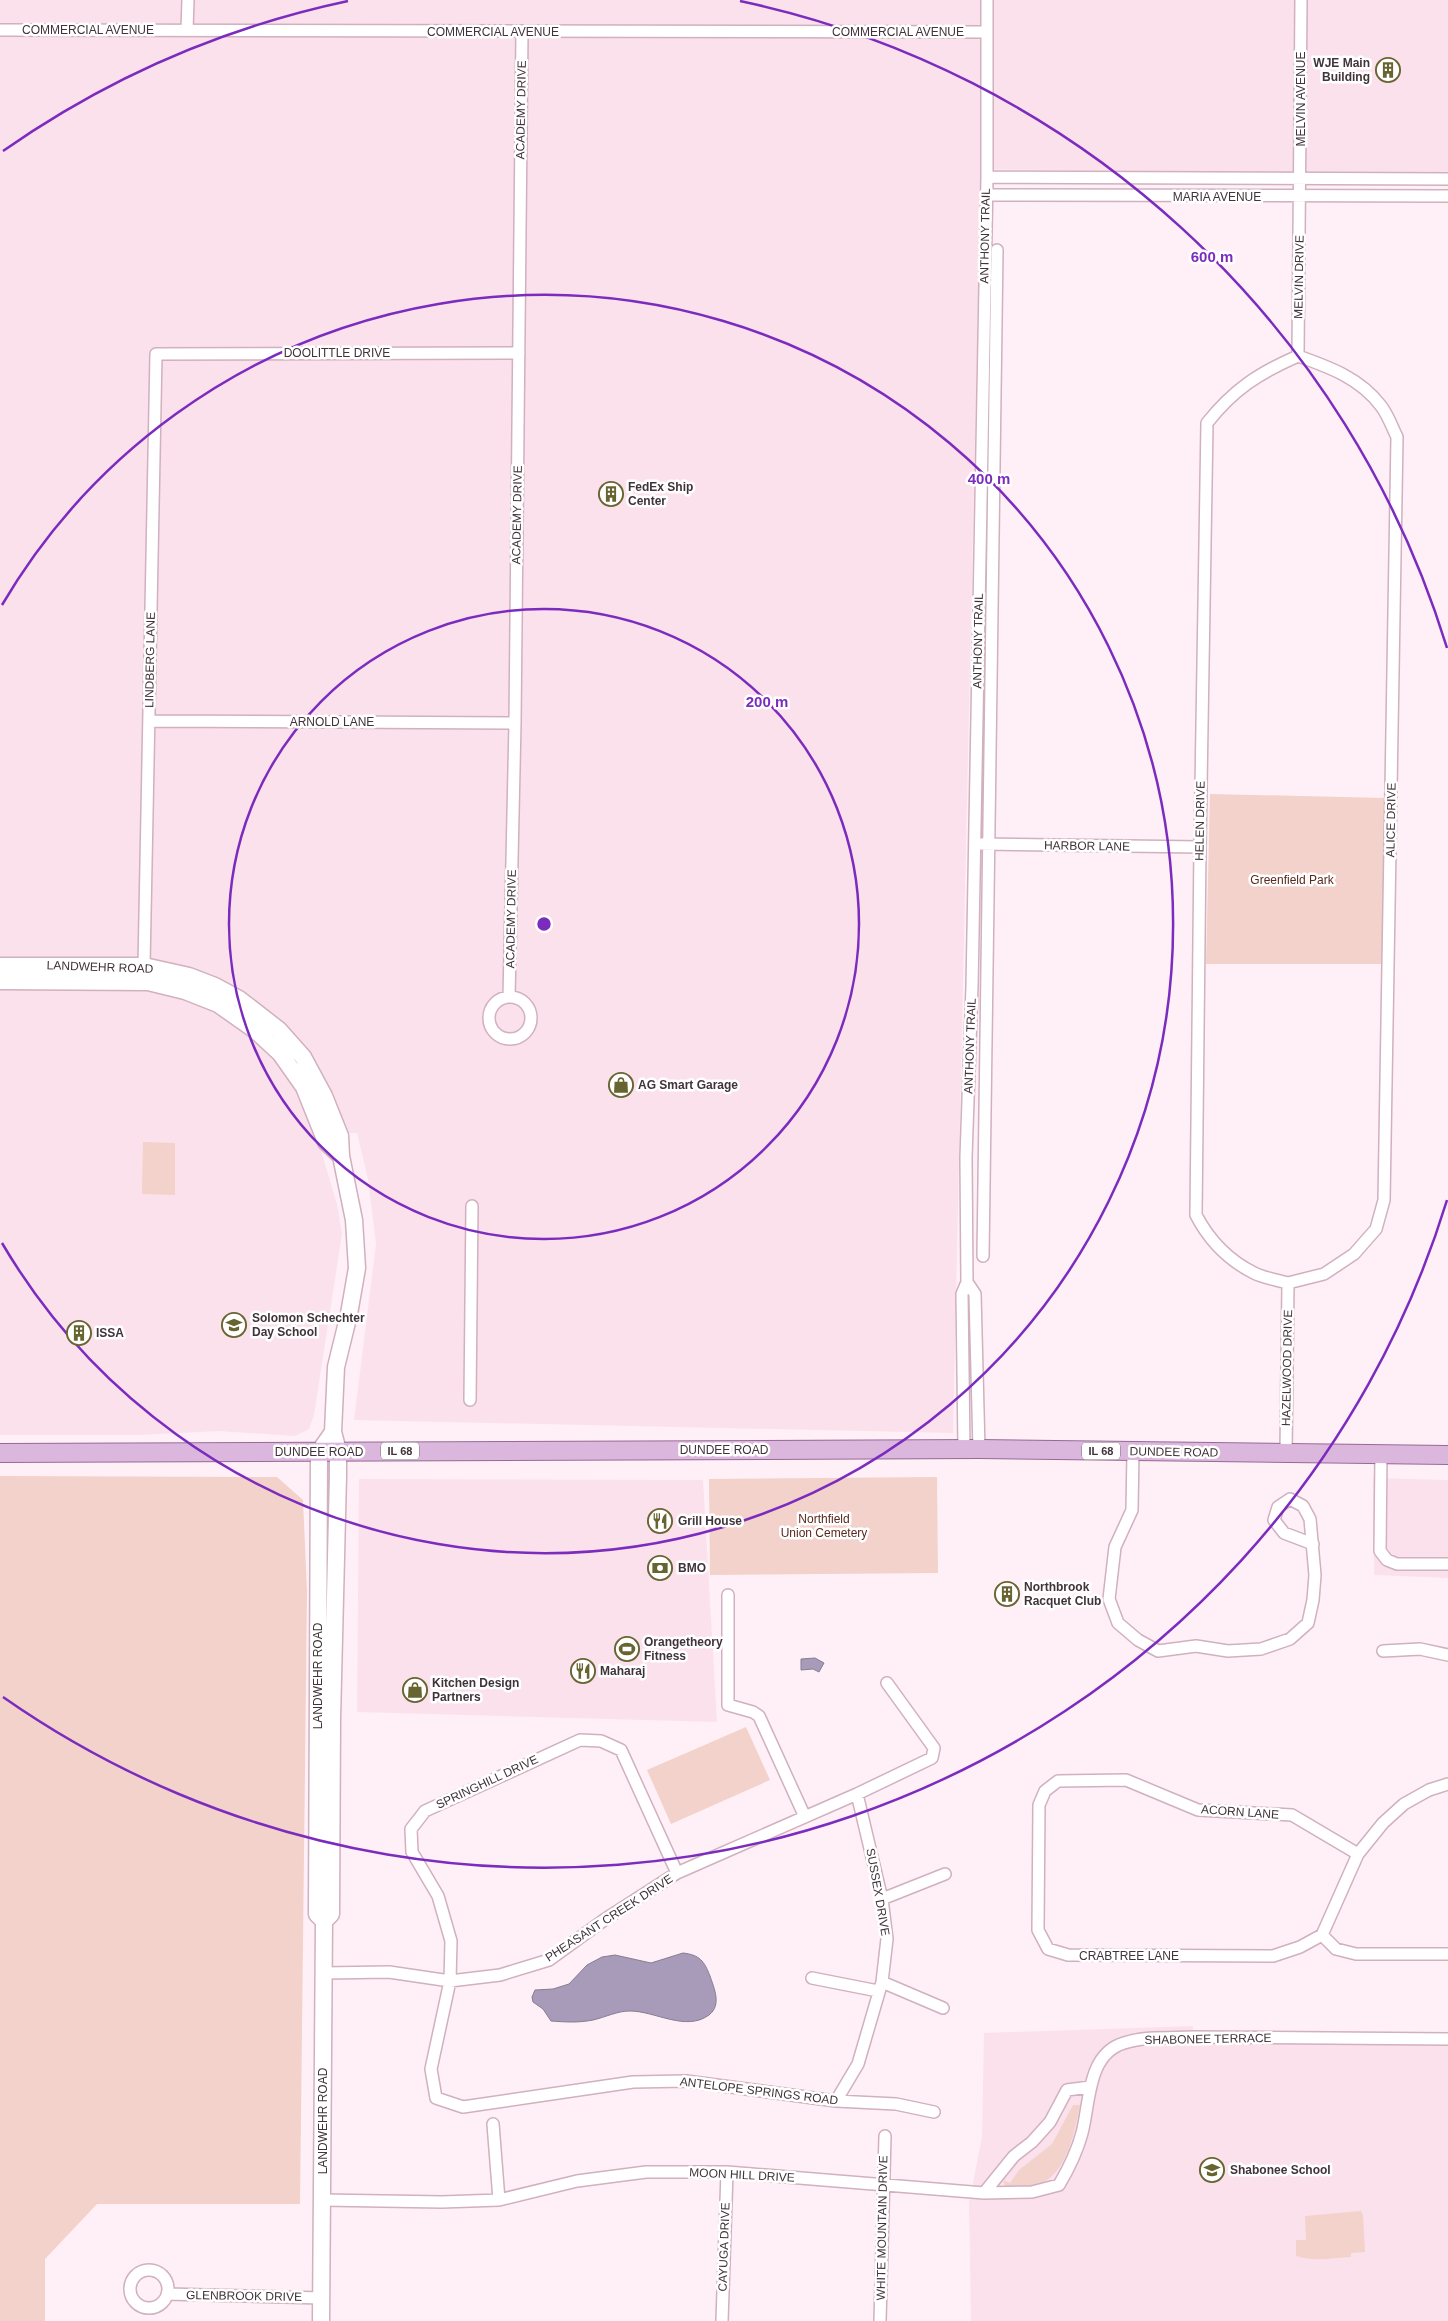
<svg xmlns="http://www.w3.org/2000/svg" width="1448" height="2321" font-family="Helvetica,sans-serif">
  <rect width="100%" height="100%" fill="#fef0f6"/>
  <path fill="#fbe1ec" d="M0,0H1448V175L981,169L953,1433L354,1420L376,1244L368,1179L357,1133L316,1134L337,1204L342,1234L314,1415L309,1429L295,1436L219,1431L140,1435H0Z
    M1373,1478L1448,1480V1578L1374,1575Z
    M359,1479L703,1480L717,1722L357,1712Z
    M1193,2026V2037L1448,2039V2321H971L969,2203L982,2137L984,2033Z"/>
  <path fill="#f2d2ca" d="M1210,794L1385,798L1383,964H1206Z
    M143,1142L175,1143V1195L142,1194Z
    M0,1476L277,1477L303,1500L307,1592L300,2204H97L45,2259V2321H0Z
    M937,1477L938,1573L710,1575L709,1479Z
    M746,1727L770,1780L671,1824L647,1770Z
    M1073,2105H1080C1071,2148 1062,2197 1005,2186L1003,2180L1010,2183L1019,2170L1052,2144Z
    M1361,2211L1363,2215L1365,2252L1351,2253V2257C1333,2258 1313,2262 1296,2256V2240H1306L1305,2216Z"/>
  <path fill="#a79bb9" stroke="#887c93" d="M815,1658L824,1663L819,1672L813,1669L801,1670V1659Z
    M683,1953C700,1955 704,1961 710,1976C714,1988 722,2005 709,2015C686,2032 655,2011 630,2011C617,2011 606,2017 593,2020C578,2023 565,2022 551,2021L543,2009L533,2002L532,1997L535,1990L553,1989L569,1984L587,1965L602,1957L615,1955L651,1963Z"/>
  <g fill="none" stroke-linecap="round" stroke-linejoin="round">
    <defs>
      <path id="street" d="M0,30L987,32
        M187,30L188,0
        M987,177L1448,179
        M986,195L1448,196
        M1298,356L1301,0
        M149,721L515,723
        M981,844L1200,847
        M144,966L156,354L519,353
        M489 1018a21 21 0 1 1 42 0a21 21 0 1 1-42 0Z
        M509,997L515,723L522,32
        M983,1256L997,250
        M967,1282L966,1157L972,987L987,177V0
        M1288,1283L1324,1274L1354,1254L1376,1229L1384,1200L1397,437C1392,427 1388,415 1381,406C1360,378 1329,367 1298,356
        M1288,1283C1277,1280 1264,1278 1254,1273C1228,1260 1209,1240 1196,1215L1200,847L1207,423C1234,389 1259,373 1298,356
        M470,1400L472,1206
        M964,1449L962,1294L967,1282L975,1294L979,1449
        M1133,1452L1132,1510L1115,1547L1109,1599L1118,1623L1138,1640L1158,1651L1196,1646L1228,1651L1261,1649L1290,1639L1308,1623L1313,1600L1315,1575L1310,1519L1303,1506L1290,1499L1278,1507L1274,1520L1284,1533L1313,1544
        M1286,1453L1288,1283
        M1381,1454L1380,1551L1387,1560L1397,1564H1448
        M728,1595V1705L753,1712L759,1716L805,1817
        M1383,1651L1420,1649L1448,1655
        M1358,1854L1292,1815L1198,1810L1126,1780L1058,1781L1045,1791L1039,1805L1038,1930L1048,1949L1068,1955L1273,1956L1300,1947L1322,1935L1358,1854L1383,1823L1404,1804L1429,1790L1448,1784
        M677,1873L621,1750L601,1741L580,1740L425,1811L411,1829L412,1852L438,1896L451,1941L450,1981L431,2069L436,2098L463,2107L633,2082L686,2081L836,2101L896,2104L934,2112
        M882,1899L945,1874
        M1322,1935L1336,1949L1356,1954H1448
        M324,1973L389,1972L450,1981L500,1975L549,1960L604,1920L677,1873L857,1794L932,1758L934,1748L887,1683
        M812,1978L878,1991
        M882,1982L943,2008
        M836,2101L858,2064L882,1982L887,1939L882,1899L857,1794
        M493,2124L499,2200
        M984,2193L1014,2156L1032,2142L1050,2122L1067,2090L1090,2087
        M323,2200L442,2202L499,2200L577,2181L646,2172H727L984,2193L1032,2192L1059,2185C1069,2168 1077,2152 1082,2133C1090,2103 1087,2054 1124,2043C1146,2036 1170,2038 1193,2037L1448,2039
        M130 2289a19 19 0 1 1 38 0a19 19 0 1 1-38 0Z
        M167,2294L322,2298
        M722,2321L727,2172
        M880,2321L885,2136"/>
      <path id="secondary" d="M0,966H144L189,976L215,986L239,999L279,1030L303,1057L324,1096L340,1136L341,1156L354,1220L357,1268L349,1314L336,1367L333,1432L338,1451V1476L332,1719L331,1914L324,1921L317,1914L319,1452L333,1432
        M0,981L148,982L185,991L218,1004L255,1030L280,1053L304,1087L326,1142L341,1156
        M321,2321L324,1921"/>
      <path id="primary" d="M0,1453L979,1449L1448,1455"/>
    </defs>
    <use href="#street" stroke="#d1b0bf" stroke-width="14"/>
    <use href="#secondary" stroke="#d1b0bf" stroke-width="19"/>
    <use href="#primary" stroke="#966a95" stroke-width="20"/>
    <use href="#street" stroke="#fff" stroke-width="11"/>
    <use href="#secondary" stroke="#fff" stroke-width="16"/>
    <use href="#primary" stroke="#dcb7dd" stroke-width="18"/>
  </g>
  <g fill="none" stroke="#7b2cbf" stroke-width="2.5">
    <circle cx="544" cy="924" r="315"/>
    <path d="M2 605A629 629 0 1 1 2 1243"/>
    <path d="M1447 1200A944 944 0 0 1 3 1697M3 151A944 944 0 0 1 348 1M740 1A944 944 0 0 1 1447 648"/>
  </g>
  <defs>
    <symbol id="building-ring" viewBox="-11 -11 22 22"><circle r="9.5" fill="#fff" stroke="#686431" stroke-width="1.5"/><path d="M-4-6H4V6H1V3H-1V6H-4ZM-2.5-4.3h1.7v1.8h-1.7ZM.8-4.3h1.7v1.8H.8ZM-2.5-1h1.7V.8h-1.7ZM.8-1h1.7V.8H.8Z" fill="#686431"/></symbol>
    <symbol id="shop-ring" viewBox="-11 -11 22 22"><circle r="9.5" fill="#fff" stroke="#686431" stroke-width="1.5"/><path d="M-5-2.5h2.3a2.7 3.5 0 0 1 5.4 0H5L5.5 6h-11ZM-1.5-2.5h3a1.5 2.3 0 0 0-3 0Z" fill="#686431"/></symbol>
    <symbol id="school-ring" viewBox="-11 -11 22 22"><circle r="9.5" fill="#fff" stroke="#686431" stroke-width="1.5"/><path d="M0-5L7-2L0 1L-7-2ZM-4 1L0 2.5L4 1V4Q0 6-4 4Z" fill="#686431"/></symbol>
    <symbol id="restaurant-ring" viewBox="-11 -11 22 22"><circle r="9.5" fill="#fff" stroke="#686431" stroke-width="1.5"/><path d="M-5-6h1v4h1v-4h1v4h1v-4h1v5L-1.5 .5V6h-2V.5L-5-1ZM5-6V6H3V1.5H1.5Q1.5-4 5-6Z" fill="#686431"/></symbol>
    <symbol id="bank-ring" viewBox="-11 -11 22 22"><circle r="9.5" fill="#fff" stroke="#686431" stroke-width="1.5"/><path d="M-6-4H6V4H-6ZM0-2.3a2.3 2.3 0 1 0 0 4.6a2.3 2.3 0 1 0 0-4.6Z" fill="#686431"/></symbol>
    <symbol id="stadium-ring" viewBox="-11 -11 22 22"><circle r="9.5" fill="#fff" stroke="#686431" stroke-width="1.5"/><path d="M0-5a6.5 5 0 1 0 0 10a6.5 5 0 1 0 0-10ZM-3.5-1.8h7v3.6h-7Z" fill="#686431"/></symbol>
  </defs>
  <g fill-rule="evenodd">
    <use href="#building-ring" x="1374" y="56" width="28" height="28"/>
    <use href="#building-ring" x="597" y="480" width="28" height="28"/>
    <use href="#shop-ring" x="607" y="1071" width="28" height="28"/>
    <use href="#school-ring" x="220" y="1311" width="28" height="28"/>
    <use href="#building-ring" x="65" y="1319" width="28" height="28"/>
    <use href="#restaurant-ring" x="646" y="1507" width="28" height="28"/>
    <use href="#bank-ring" x="646" y="1554" width="28" height="28"/>
    <use href="#building-ring" x="993" y="1580" width="28" height="28"/>
    <use href="#stadium-ring" x="613" y="1635" width="28" height="28"/>
    <use href="#restaurant-ring" x="569" y="1657" width="28" height="28"/>
    <use href="#shop-ring" x="401" y="1676" width="28" height="28"/>
    <use href="#school-ring" x="1198" y="2156" width="28" height="28"/>
  </g>
  <g text-anchor="middle" stroke-width="5" stroke-linejoin="round" paint-order="stroke">
    <g fill="#fff" stroke="#797074" stroke-width="1">
      <rect x="381" y="1442.5" width="38" height="17" rx="4"/>
      <rect x="1082" y="1442.5" width="38" height="17" rx="4"/>
    </g>
    <g font-size="11" font-weight="bold" fill="#403339">
      <text x="400" y="1455">IL 68</text>
      <text x="1101" y="1455">IL 68</text>
    </g>
    <g font-size="12" fill="#403339" stroke="#fff">
      <text x="88" y="34">COMMERCIAL AVENUE</text>
      <text x="493" y="36">COMMERCIAL AVENUE</text>
      <text x="898" y="36">COMMERCIAL AVENUE</text>
      <text transform="translate(1301 99) rotate(-90)" y="4">MELVIN AVENUE</text>
      <text transform="translate(521 110) rotate(-89)" y="4">ACADEMY DRIVE</text>
      <text x="1217" y="201">MARIA AVENUE</text>
      <text transform="translate(985 236) rotate(-89)" y="4">ANTHONY TRAIL</text>
      <text transform="translate(1299 277) rotate(-89)" y="4">MELVIN DRIVE</text>
      <text x="337" y="357">DOOLITTLE DRIVE</text>
      <text transform="translate(517 515) rotate(-89)" y="4">ACADEMY DRIVE</text>
      <text transform="translate(978 641) rotate(-89)" y="4">ANTHONY TRAIL</text>
      <text transform="translate(150 660) rotate(-89)" y="4">LINDBERG LANE</text>
      <text x="332" y="726">ARNOLD LANE</text>
      <text transform="translate(1391 820) rotate(-89)" y="4">ALICE DRIVE</text>
      <text transform="translate(1200 821) rotate(-89)" y="4">HELEN DRIVE</text>
      <text transform="translate(1087 846) rotate(1)" y="4">HARBOR LANE</text>
      <text transform="translate(511 919) rotate(-89)" y="4">ACADEMY DRIVE</text>
      <text transform="translate(100 967) rotate(2)" y="4">LANDWEHR ROAD</text>
      <text transform="translate(970 1046) rotate(-88)" y="4">ANTHONY TRAIL</text>
      <text transform="translate(1287 1368) rotate(-89)" y="4">HAZELWOOD DRIVE</text>
      <text x="724" y="1454">DUNDEE ROAD</text>
      <text x="319" y="1456">DUNDEE ROAD</text>
      <text transform="translate(1174 1452) rotate(1)" y="4">DUNDEE ROAD</text>
      <text transform="translate(318 1676) rotate(-90)" y="4">LANDWEHR ROAD</text>
      <text transform="translate(487 1782) rotate(-25)" y="4">SPRINGHILL DRIVE</text>
      <text transform="translate(1240 1812) rotate(4)" y="4">ACORN LANE</text>
      <text transform="translate(878 1892) rotate(80)" y="4">SUSSEX DRIVE</text>
      <text transform="translate(609 1918) rotate(-33)" y="4">PHEASANT CREEK DRIVE</text>
      <text x="1129" y="1960">CRABTREE LANE</text>
      <text transform="translate(1208 2039) rotate(-1)" y="4">SHABONEE TERRACE</text>
      <text transform="translate(759 2091) rotate(7)" y="4">ANTELOPE SPRINGS ROAD</text>
      <text transform="translate(323 2121) rotate(-90)" y="4">LANDWEHR ROAD</text>
      <text transform="translate(742 2175) rotate(3)" y="4">MOON HILL DRIVE</text>
      <text transform="translate(882 2228) rotate(-89)" y="4">WHITE MOUNTAIN DRIVE</text>
      <text transform="translate(724 2247) rotate(-88)" y="4">CAYUGA DRIVE</text>
      <text transform="translate(244 2296) rotate(1)" y="4">GLENBROOK DRIVE</text>
    </g>
    <g font-size="12" font-weight="bold" fill="#403339" stroke="#fff" text-anchor="start">
      <text x="1370" y="67" text-anchor="end">WJE Main<tspan x="1370" dy="14">Building</tspan></text>
      <text x="628" y="491">FedEx Ship<tspan x="628" dy="14">Center</tspan></text>
      <text x="638" y="1089">AG Smart Garage</text>
      <text x="252" y="1322">Solomon Schechter<tspan x="252" dy="14">Day School</tspan></text>
      <text x="96" y="1337">ISSA</text>
      <text x="678" y="1525">Grill House</text>
      <text x="678" y="1572">BMO</text>
      <text x="1024" y="1591">Northbrook<tspan x="1024" dy="14">Racquet Club</tspan></text>
      <text x="644" y="1646">Orangetheory<tspan x="644" dy="14">Fitness</tspan></text>
      <text x="600" y="1675">Maharaj</text>
      <text x="432" y="1687">Kitchen Design<tspan x="432" dy="14">Partners</tspan></text>
      <text x="1230" y="2174">Shabonee School</text>
    </g>
    <g font-size="12" fill="#5a291d" stroke="#fff">
      <text x="1292" y="884">Greenfield Park</text>
      <text x="824" y="1523">Northfield<tspan x="824" dy="14">Union Cemetery</tspan></text>
    </g>
  </g>
  <circle cx="544" cy="924" r="8" fill="#7b2cbf" stroke="#fff" stroke-width="2.5"/>
  <g font-size="15" text-anchor="middle" font-weight="bold" fill="#7b2cbf" stroke="#fff" stroke-width="5" stroke-linejoin="round" paint-order="stroke">
    <text x="1212" y="262">600 m</text>
    <text x="989" y="484">400 m</text>
    <text x="767" y="707">200 m</text>
  </g>
</svg>
